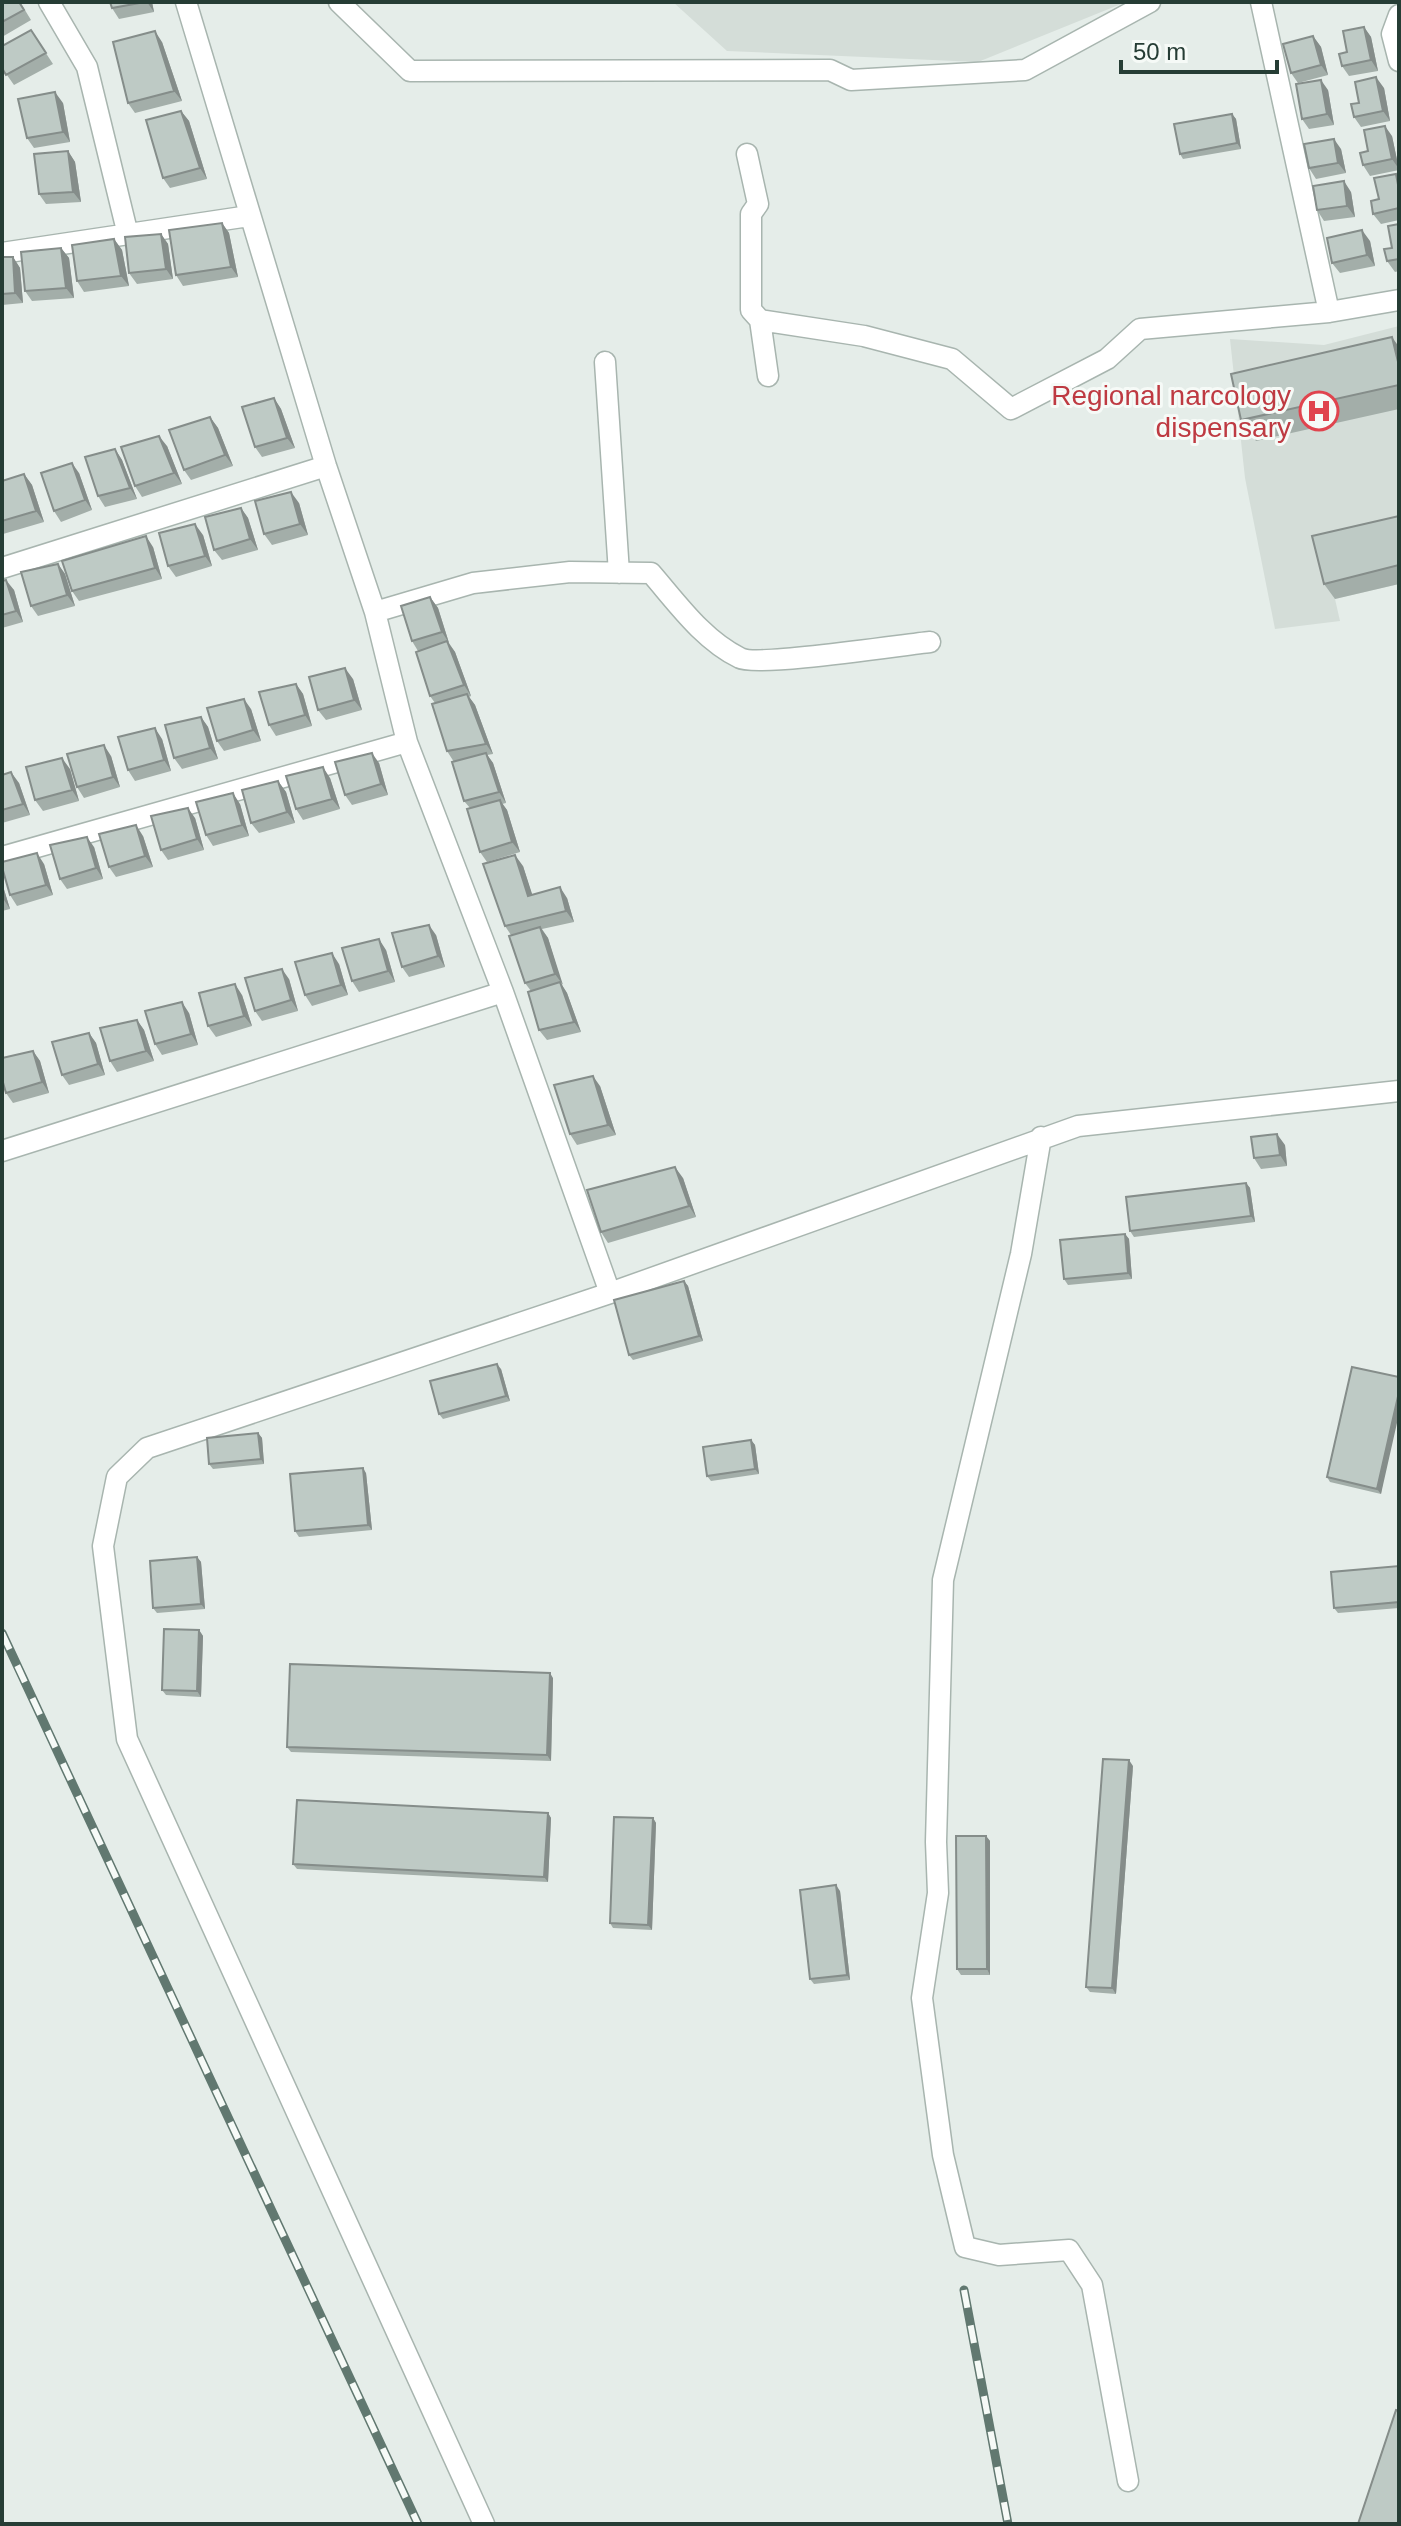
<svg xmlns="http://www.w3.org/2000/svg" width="1401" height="2526" font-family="Arial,sans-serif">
  <rect width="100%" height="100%" fill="#e5ede9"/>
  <path fill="#d4ddd8" d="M673,2H1126L978,62L727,51Z
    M1399,326V584L1335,599L1340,621L1275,629L1245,478L1230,339L1324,345Z"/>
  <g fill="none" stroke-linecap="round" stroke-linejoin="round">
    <defs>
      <path id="minor" d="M49,2L87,67L128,235
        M186,2L326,466L375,612L407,742L503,992L610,1293
        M339,2L410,71L830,70L851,80L1025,70L1150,2
        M1261,2L1329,312
        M1399,15L1392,34L1399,61
        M747,154L758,204L751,214V310L760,320L864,336L952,359L1011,409L1107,359L1140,329L1329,312L1399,300
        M2,253L249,216
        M760,320L768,376
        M605,362L619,573
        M2,568L326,466
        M375,612L473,583L570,572L651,573C677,603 703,640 740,658C757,667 901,645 930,642
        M2,857L407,742
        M1041,1137L1021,1254L943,1580L936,1842L938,1893L922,1998L943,2155L965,2247L999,2255L1069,2250L1092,2285L1128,2481
        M2,1151L503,992
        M484,2524L127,1739L103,1546L117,1477L147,1448L610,1293L1078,1126L1399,1091"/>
    </defs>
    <use href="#minor" stroke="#a8b5af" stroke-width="23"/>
    <use href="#minor" stroke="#fff" stroke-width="20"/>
    <defs>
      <path id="rail" d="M2,1633L418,2524
        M964,2290L1008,2524"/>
    </defs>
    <use href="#rail" stroke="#617870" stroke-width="9"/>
    <use href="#rail" stroke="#f6faf7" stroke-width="6" stroke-dasharray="18" stroke-linecap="butt"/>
  </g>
  <path fill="#a3aea9" d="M2,2H20L31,20L2,37Z
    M110,2H152L154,12L119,19L112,8Z
    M1364,27L1371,37L1378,71L1349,76L1342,66Z
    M1313,36L1321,47L1328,75L1298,83L1291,73Z
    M38,41L53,64L14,85L2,68Z
    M162,42L182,101L135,113L128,103Z
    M1384,88L1390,121L1361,127L1354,117L1359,103Z
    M1328,90L1334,125L1309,129L1302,119Z
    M63,103L70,142L34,148L27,138Z
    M181,111L189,121L207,179L170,188L163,178Z
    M1232,114L1236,119L1241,149L1183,159L1180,154Z
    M1392,136L1399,170L1370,176L1363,165L1368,151Z
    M1341,149L1346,173L1316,179L1309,168Z
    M68,151L75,162L81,202L46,204L39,194Z
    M1399,179V220L1381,224L1373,214L1379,199Z
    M1351,192L1355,217L1324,221L1317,210Z
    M222,223L229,233L238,277L183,286L176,275Z
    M1399,224V271L1395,272L1387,261Z
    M161,234L168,244L173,279L137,284L129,273Z
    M114,239L122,250L129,286L84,292L77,281Z
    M1370,241L1375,266L1340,273L1332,263Z
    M61,248L69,258L74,298L32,301L25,291Z
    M2,257H13L20,268L23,303L2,305Z
    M1399,347V409L1256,441L1241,420Z
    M274,398L281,409L295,448L262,457L255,447Z
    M210,417L218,428L233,466L191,480L184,470Z
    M167,446L182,484L142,497L135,486Z
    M115,449L122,460L137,499L105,507L98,496Z
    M79,473L92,510L61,522L54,511Z
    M24,474L32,485L44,522L3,534L2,532V481Z
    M299,503L308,535L272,545L264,534Z
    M241,508L248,518L258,550L222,560L214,550Z
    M1399,516V584L1335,599L1324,584Z
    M203,535L212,566L176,577L168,566Z
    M153,547L162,579L79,601L72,591Z
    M58,564L65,574L75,606L38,616L31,606Z
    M2,581L14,590L23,622L2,628Z
    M430,597L438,608L449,643L455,652L471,696L469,697L475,705L493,754L487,755L493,763L506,803L502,804L507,810L520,852L487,862L480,852L470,808L464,801L454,762L447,751L435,703L430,696L418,651L412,641Z
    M353,679L362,710L326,720L318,710Z
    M296,684L303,694L312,726L276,736L269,725Z
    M251,709L261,741L224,751L217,741Z
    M201,717L208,727L218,759L182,769L174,758Z
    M162,739L171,771L135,781L128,770Z
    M111,756L120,787L84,798L77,787Z
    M379,763L388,795L352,805L345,795Z
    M70,769L79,801L43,811L35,800Z
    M2,775L19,783L30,815L2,823Z
    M330,778L340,809L303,820L296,809Z
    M278,781L286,792L295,823L259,833L251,823Z
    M240,804L249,836L213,846L206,835Z
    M195,818L204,850L168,860L161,850Z
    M143,836L153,867L116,877L109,867Z
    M94,847L103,879L67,889L60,879Z
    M44,864L53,895L17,906L10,895Z
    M523,866L532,895L567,898L574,922L542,929L548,938L562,985L567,993L581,1032L547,1040L539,1030L531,991L525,983L511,935L505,926Z
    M2,883L10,909L2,911Z
    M436,935L445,967L409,977L402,967Z
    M386,950L395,982L359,992L352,981Z
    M339,964L348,995L312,1006L305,995Z
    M289,979L298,1011L262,1021L255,1011Z
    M242,995L252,1026L216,1037L208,1026Z
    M189,1013L198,1045L162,1055L155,1044Z
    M137,1020L144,1030L154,1061L117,1072L110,1061Z
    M89,1033L96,1043L105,1075L69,1085L62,1075Z
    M33,1051L40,1061L49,1093L13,1103L6,1093Z
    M600,1086L616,1135L577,1145L570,1134Z
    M1285,1145L1287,1166L1261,1169L1254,1158Z
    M683,1178L696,1217L608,1243L601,1232Z
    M1246,1183L1250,1188L1255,1222L1134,1237L1130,1231Z
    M1125,1234L1129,1239L1132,1279L1068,1285L1064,1279Z
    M684,1281L688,1286L703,1341L633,1360L629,1355Z
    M501,1369L510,1401L443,1419L439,1414Z
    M1399,1377L1381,1494L1330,1482L1327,1477Z
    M258,1433L262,1438L264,1464L213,1469L209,1464Z
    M751,1440L755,1445L759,1474L711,1481L707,1476Z
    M366,1473L372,1530L299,1537L295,1531Z
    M197,1557L201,1562L205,1609L157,1613L153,1608Z
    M1399,1566V1608L1338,1613L1334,1608Z
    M199,1630L203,1636L201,1697L166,1695L162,1690Z
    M553,1678L551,1761L291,1752L287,1747Z
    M1133,1766L1116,1994L1090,1992L1086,1987Z
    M548,1813L551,1818L548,1882L297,1869L293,1864Z
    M653,1818L656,1823L652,1930L613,1928L610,1923Z
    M986,1836L990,1841V1975H961L957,1969Z
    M840,1891L850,1980L814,1984L810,1979Z"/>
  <path fill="#858d8a" d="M147,2H152L154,12Z
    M1364,27L1371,37L1378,71L1371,60Z
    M155,31L162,42L182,101L174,91Z
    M1313,36L1321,47L1328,75L1321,65Z
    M1376,77L1384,88L1390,121L1383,111Z
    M1321,80L1328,90L1334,125L1327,114Z
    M55,92L63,103L70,142L63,132Z
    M181,111L189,121L207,179L200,168Z
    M1232,114L1236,119L1241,149L1237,143Z
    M1385,126L1392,136L1399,169L1392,159Z
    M1334,139L1341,149L1346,173L1338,163Z
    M68,151L75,162L81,202L73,192Z
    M1344,181L1351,192L1355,217L1347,206Z
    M222,223L229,233L238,277L231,267Z
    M1362,230L1370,241L1375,266L1367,255Z
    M161,234L168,244L173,279L166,269Z
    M114,239L122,250L129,286L121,276Z
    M61,248L69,258L74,298L66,288Z
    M13,257L20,268L23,303L15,293Z
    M1392,337L1399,347V366Z
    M274,398L281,409L295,448L287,438Z
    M210,417L218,428L233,466L225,455Z
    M159,436L167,446L182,484L174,473Z
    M115,449L122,460L137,499L130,488Z
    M72,463L79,473L92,510L85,500Z
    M24,474L32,485L44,522L36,511Z
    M291,492L299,503L308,535L300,524Z
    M241,508L248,518L258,550L250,539Z
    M195,524L203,535L212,566L205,556Z
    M146,536L153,547L162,579L155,568Z
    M58,564L65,574L75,606L67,595Z
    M6,580L14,590L23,622L16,611Z
    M430,597L438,608L449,643L442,632Z
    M447,641L455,652L471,696L464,685Z
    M345,668L353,679L362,710L354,700Z
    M296,684L303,694L312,726L305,715Z
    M467,694L475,705L493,754L486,744Z
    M244,699L251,709L261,741L253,730Z
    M201,717L208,727L218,759L210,748Z
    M155,728L162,739L171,771L164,760Z
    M104,745L111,756L120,787L113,777Z
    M372,753L379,763L388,795L381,784Z
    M486,753L493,763L506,803L499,792Z
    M62,758L70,769L79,801L72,790Z
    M323,767L330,778L340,809L332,799Z
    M11,772L19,783L30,815L23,804Z
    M278,781L286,792L295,823L287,812Z
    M233,793L240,804L249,836L242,825Z
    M500,800L507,810L520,852L512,842Z
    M188,808L195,818L204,850L197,839Z
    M136,825L143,836L153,867L145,856Z
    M87,837L94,847L103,879L96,868Z
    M37,853L44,864L53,895L46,885Z
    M515,855L523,866L536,906L528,896Z
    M2,883L10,909L2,897Z
    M560,887L567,898L574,922L566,911Z
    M429,925L436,935L445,967L438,956Z
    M540,927L548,938L563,985L555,974Z
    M379,939L386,950L395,982L388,971Z
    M332,953L339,964L348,995L341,985Z
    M282,969L289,979L298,1011L291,1000Z
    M560,982L567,993L581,1032L574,1022Z
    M235,984L242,995L252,1026L244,1016Z
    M182,1002L189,1013L198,1045L191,1034Z
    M137,1020L144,1030L154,1061L146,1051Z
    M89,1033L96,1043L105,1075L98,1064Z
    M33,1051L40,1061L49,1093L42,1082Z
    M593,1076L600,1086L616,1135L608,1125Z
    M1277,1134L1285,1145L1287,1166L1280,1155Z
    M675,1167L683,1178L696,1217L689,1206Z
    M1246,1183L1250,1188L1255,1222L1251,1216Z
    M1125,1234L1129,1239L1132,1279L1128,1273Z
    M684,1281L688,1286L703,1341L699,1336Z
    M497,1364L501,1369L510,1401L506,1396Z
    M1399,1392V1414L1381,1494L1377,1489Z
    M258,1433L262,1438L264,1464L261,1459Z
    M751,1440L755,1445L759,1474L755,1469Z
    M363,1468L366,1473L372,1530L368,1525Z
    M197,1557L201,1562L205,1609L201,1604Z
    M199,1630L203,1636L201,1697L197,1691Z
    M550,1673L553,1678L551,1761L547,1755Z
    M1129,1760L1133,1766L1116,1994L1112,1988Z
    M548,1813L551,1818L548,1882L544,1877Z
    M653,1818L656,1823L652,1930L648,1925Z
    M986,1836L990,1841V1975L987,1969Z
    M836,1885L840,1891L850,1980L847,1975Z"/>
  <path fill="#becac5" stroke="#858d8a" stroke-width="2" d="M2,2H19L24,10L2,22Z
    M110,2H145L112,8Z
    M1364,27L1371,60L1342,66L1339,54L1347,52L1343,31Z
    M31,30L46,53L6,75L2,68V46Z
    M155,31L174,91L128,103L113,42Z
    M1313,36L1321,65L1291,73L1283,44Z
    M1376,77L1383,111L1354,117L1351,104L1359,103L1355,82Z
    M1321,80L1327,114L1302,119L1296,84Z
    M55,92L63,132L27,138L18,99Z
    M181,111L200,168L163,178L146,120Z
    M1232,114L1237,143L1180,154L1174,124Z
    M1385,126L1392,159L1363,165L1360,153L1368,151L1364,130Z
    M1334,139L1338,163L1309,168L1304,144Z
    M68,151L73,192L39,194L34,154Z
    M1396,174L1399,190V208L1373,214L1371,201L1379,199L1374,178Z
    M1344,181L1347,206L1317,210L1313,186Z
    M222,223L231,267L176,275L169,230Z
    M1399,224V259L1387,261L1384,249L1392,248L1388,226Z
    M1362,230L1367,255L1332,263L1327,238Z
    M161,234L166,269L129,273L125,237Z
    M114,239L121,276L77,281L72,245Z
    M61,248L66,288L25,291L21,252Z
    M2,257H13L15,293L2,294Z
    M1392,337L1399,366V385L1241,420L1231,374Z
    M274,398L287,438L255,447L242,407Z
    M210,417L225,455L184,470L169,430Z
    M159,436L174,473L135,486L121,447Z
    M115,449L130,488L98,496L85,457Z
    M72,463L85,500L54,511L41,473Z
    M24,474L36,511L2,521V481Z
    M291,492L300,524L264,534L255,501Z
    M241,508L250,539L214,550L205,517Z
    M1399,516V565L1324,584L1312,536Z
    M195,524L205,556L168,566L159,533Z
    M146,536L155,568L72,591L62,561Z
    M58,564L67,595L31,606L21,572Z
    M6,580L16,611L2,615V581Z
    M430,597L442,632L412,641L401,606Z
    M447,641L464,685L430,696L416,652Z
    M345,668L354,700L318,710L309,677Z
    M296,684L305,715L269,725L259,692Z
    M467,694L486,744L447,751L432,704Z
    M244,699L253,730L217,741L207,708Z
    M201,717L210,748L174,758L165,725Z
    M155,728L164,760L128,770L118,737Z
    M104,745L113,777L77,787L67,754Z
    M372,753L381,784L345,795L335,762Z
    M486,753L499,792L464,801L452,762Z
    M62,758L72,790L35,800L26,767Z
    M323,767L332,799L296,809L286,776Z
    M11,772L23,804L2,810V775Z
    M278,781L287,812L251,823L242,790Z
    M233,793L242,825L206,835L196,802Z
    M500,800L512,842L480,852L467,809Z
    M188,808L197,839L161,850L151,816Z
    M136,825L145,856L109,867L99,834Z
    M87,837L96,868L60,879L50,845Z
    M37,853L46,885L10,895L2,867V862Z
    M515,855L528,896L560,887L566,911L505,926L483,864Z
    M429,925L438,956L402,967L392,933Z
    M540,927L555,974L525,983L509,936Z
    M379,939L388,971L352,981L342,948Z
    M332,953L341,985L305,995L295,962Z
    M282,969L291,1000L255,1011L245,978Z
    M560,982L574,1022L539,1030L528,992Z
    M235,984L244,1016L208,1026L199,993Z
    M182,1002L191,1034L155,1044L145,1011Z
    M137,1020L146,1051L110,1061L100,1028Z
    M89,1033L98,1064L62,1075L52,1042Z
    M33,1051L42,1082L6,1093L2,1079V1058Z
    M593,1076L608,1125L570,1134L554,1085Z
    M1277,1134L1280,1155L1254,1158L1251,1137Z
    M675,1167L689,1206L601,1232L587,1190Z
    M1246,1183L1251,1216L1130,1231L1126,1197Z
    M1125,1234L1128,1273L1064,1279L1060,1240Z
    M684,1281L699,1336L629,1355L614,1300Z
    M497,1364L506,1396L439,1414L430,1381Z
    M1352,1367L1399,1377V1392L1377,1489L1327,1477Z
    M258,1433L261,1459L209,1464L207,1438Z
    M751,1440L755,1469L707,1476L703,1447Z
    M363,1468L368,1525L295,1531L290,1474Z
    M197,1557L201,1604L153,1608L150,1561Z
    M1399,1566V1602L1334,1608L1331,1572Z
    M164,1629L199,1630L197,1691L162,1690Z
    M290,1664L550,1673L547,1755L287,1747Z
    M1103,1759L1129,1760L1112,1988L1086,1987Z
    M297,1800L548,1813L544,1877L293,1864Z
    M614,1817L653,1818L648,1925L610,1923Z
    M956,1836H986L987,1969H957Z
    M836,1885L847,1975L810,1979L800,1890Z
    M1396,2410L1399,2411V2524H1358Z"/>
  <defs>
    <symbol id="hospital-ring" viewBox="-11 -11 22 22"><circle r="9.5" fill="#f6faf7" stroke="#e0444e" stroke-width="1.5"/><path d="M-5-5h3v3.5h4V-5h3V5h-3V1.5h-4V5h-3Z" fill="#e0444e"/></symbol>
  </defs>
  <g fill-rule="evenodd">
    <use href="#hospital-ring" x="1297" y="389" width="44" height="44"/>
  </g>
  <g text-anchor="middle" stroke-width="6" stroke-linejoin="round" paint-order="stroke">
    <g font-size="28" fill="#be3a42" stroke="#f6faf7" text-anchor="end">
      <text x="1291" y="405">Regional narcology<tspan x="1291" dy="32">dispensary</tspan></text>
    </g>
  </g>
  <rect width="1401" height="2526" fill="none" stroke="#263d35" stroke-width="8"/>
  <path d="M1121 60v12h156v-12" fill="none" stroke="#263d35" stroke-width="4"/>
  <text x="1133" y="60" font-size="24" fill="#263d35" stroke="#f6faf7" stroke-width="6" paint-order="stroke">50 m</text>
</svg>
